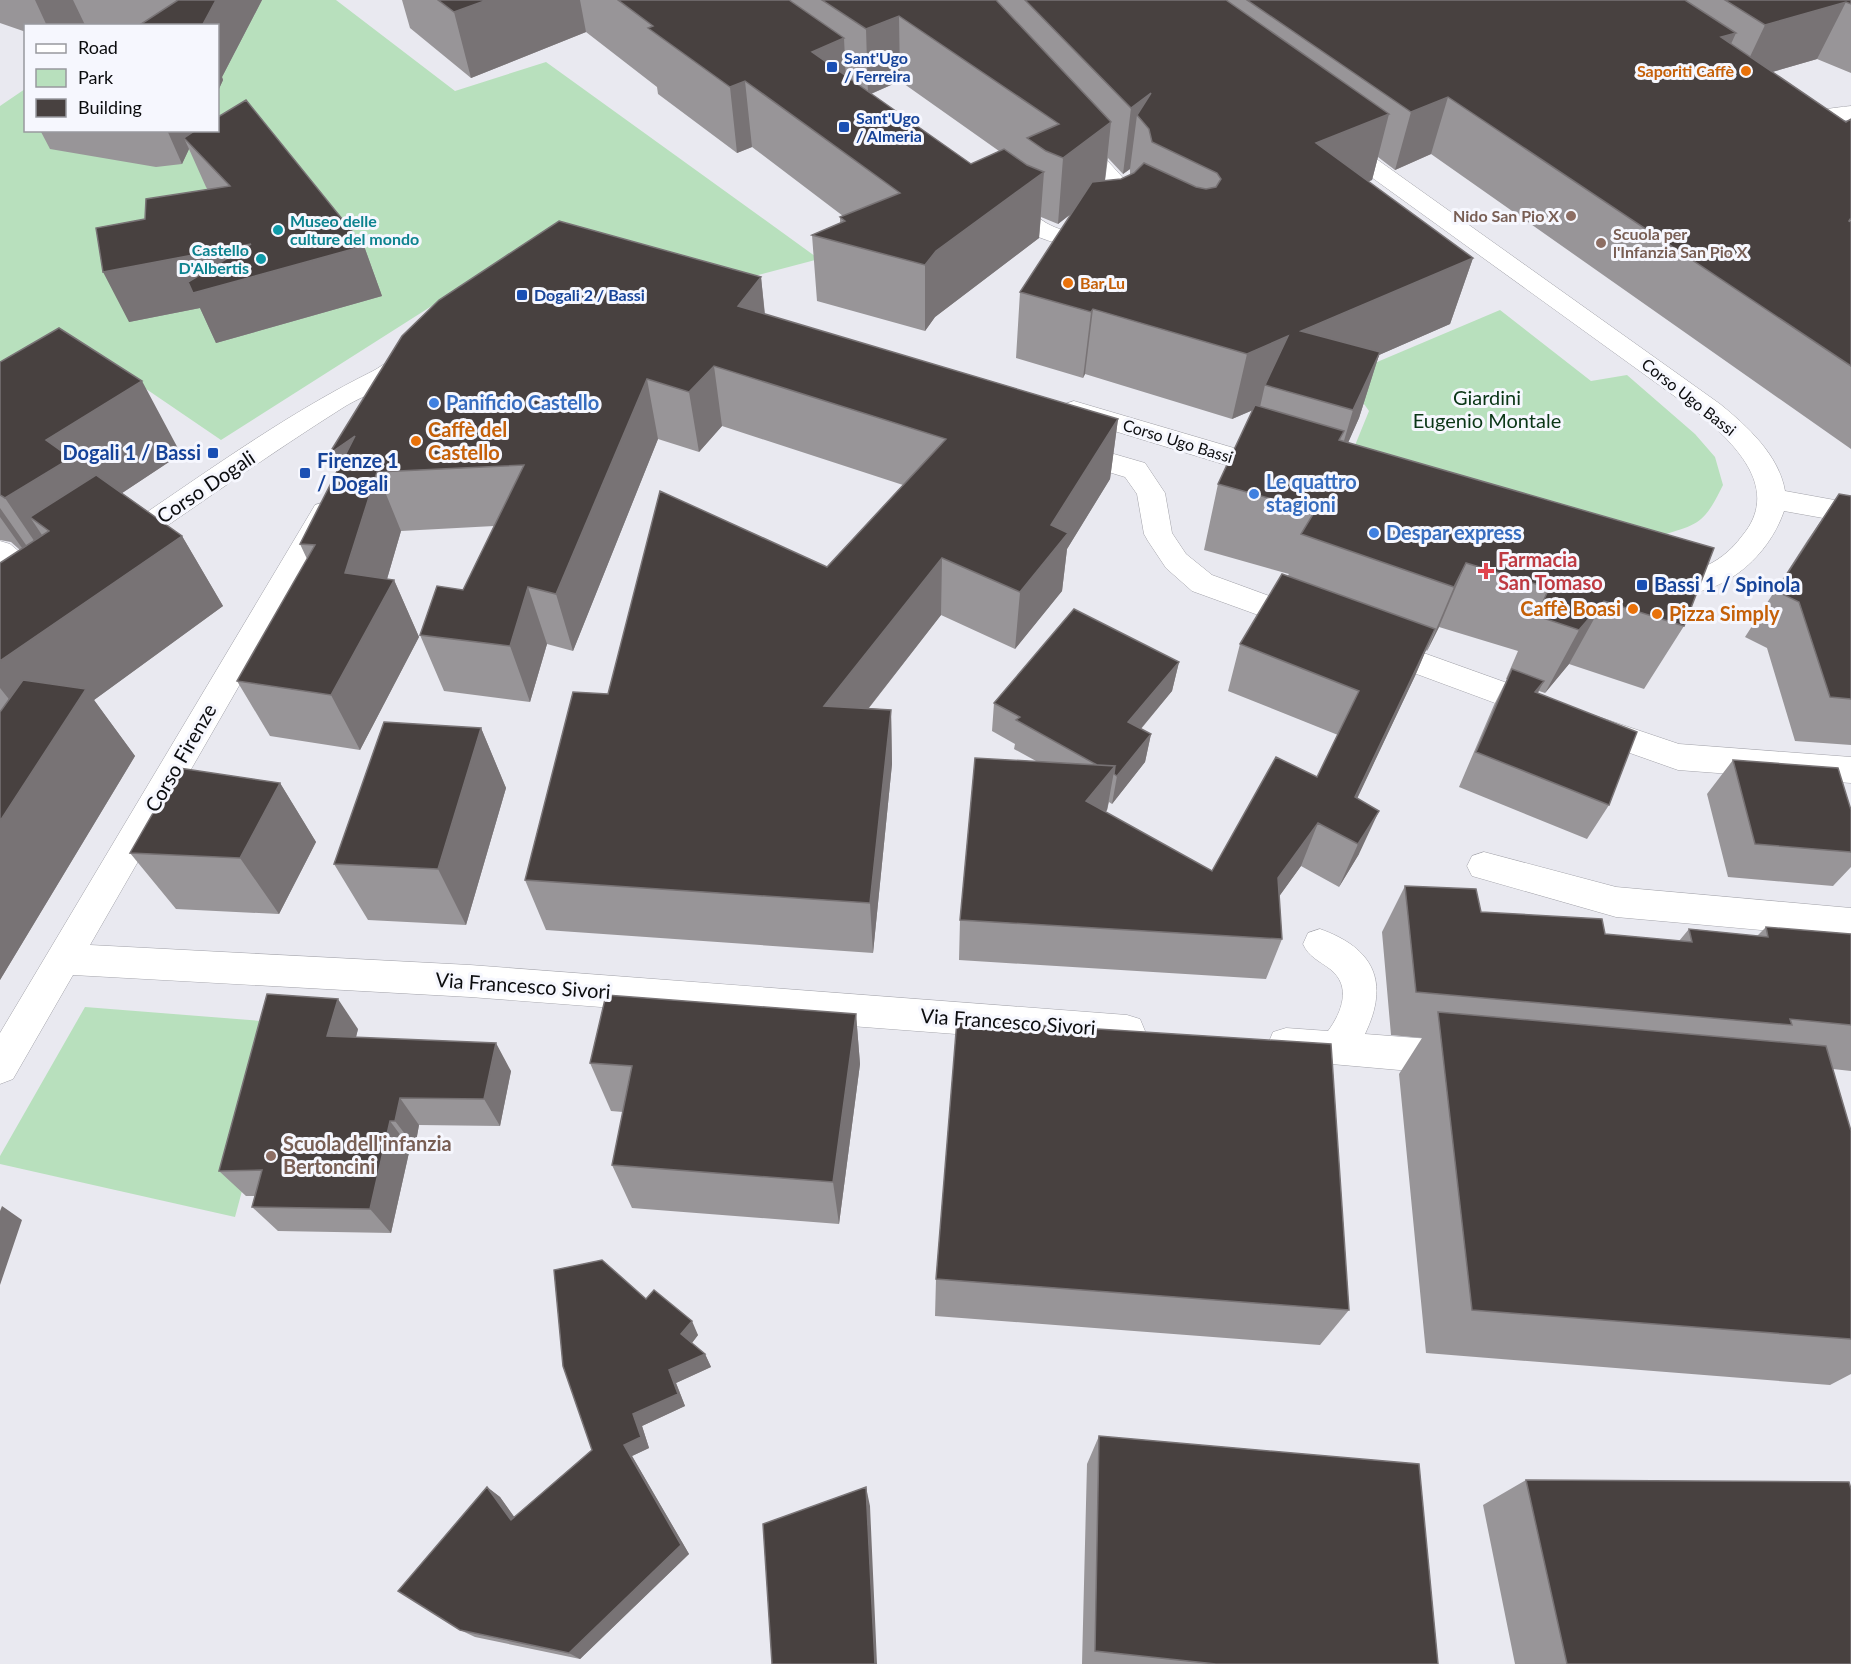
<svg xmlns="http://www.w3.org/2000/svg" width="1851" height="1664" font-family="Lato,sans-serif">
  <rect width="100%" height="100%" fill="#e9e9f0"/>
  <path fill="#b8e0bd" d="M204,0H336L455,91L546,62L819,259L739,280L564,222L221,440L130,378L0,450V106L25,89L26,130H218V26Z
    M1500,310L1591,381L1627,375L1695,434L1715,457L1723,485C1703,526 1698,524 1656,537L1349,460L1369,411L1344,376Z
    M85,1007L287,1023L235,1217L0,1164V1156Z"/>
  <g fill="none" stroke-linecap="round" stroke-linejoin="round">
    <defs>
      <path id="minor" d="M1851,106V120L1829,121L1793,135L1785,133L1782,128C1793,112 1832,108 1851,106Z
        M1076,133L1084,135L1135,191L1139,196L1142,214C1137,222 1133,231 1125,236C1087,262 1015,237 990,202L994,197C1015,192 1032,216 1050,225C1062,231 1075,233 1087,232C1101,231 1111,226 1118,214L1115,197L1065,140L1068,135Z
        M1339,136L1347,138L1720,404C1747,426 1779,455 1785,491L1851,503V523L1784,511C1765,566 1707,608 1648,590L1643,582L1648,574C1664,569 1681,575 1698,569C1716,563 1731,551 1742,536C1781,490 1737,446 1702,416L1331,148L1328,143L1331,138Z
        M412,349L421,351L425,357C410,381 368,392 344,407C271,453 201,503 130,551L120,554L110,551L106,544L110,537C196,480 280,417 373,371C386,364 397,353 412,349Z
        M1074,401L1285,463L1289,470L1285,477L1275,480L1065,416L1061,410L1065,404Z
        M1069,441L1145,463L1165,493L1172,533L1186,554L1212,575L1316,613L1320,621L1316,629L1305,632L1192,591L1166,568L1148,541L1144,534L1137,494L1125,477L1059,457L1055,450L1059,443Z
        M325,502L335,505L339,512L90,945L470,965L1127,1015L1140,1019L1145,1031L1140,1043L1127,1047L470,997L73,975L13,1079L0,1084V1033L315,505Z
        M0,541L10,544L52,579L57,587L52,595C30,601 16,581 0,567Z
        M1379,637L1552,699L1557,708L1552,717L1541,720L1368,656L1364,648L1368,640Z
        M1590,714L1679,744L1851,757V783L1678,770L1579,735L1574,726L1579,717Z
        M1484,852L1616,887L1851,908V938L1616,917L1472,876L1467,866L1472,856Z
        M1320,929C1374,948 1390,982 1365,1034L1456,1041L1469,1046L1474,1058L1469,1070L1456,1075L1286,1060L1273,1056L1268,1044L1273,1032L1286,1028L1328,1031C1342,1012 1352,986 1330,969C1318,960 1309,957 1303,944L1308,933Z"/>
    </defs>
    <use href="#minor" stroke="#a2a2a9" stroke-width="1"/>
    <use href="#minor" fill="#fff" fill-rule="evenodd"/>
  </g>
  <path fill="#989598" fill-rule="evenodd" d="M0,0H262L222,77L223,80L218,91V26H88L85,25L83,26H26V32L0,23Z
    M402,0H1851V73L1817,59L1772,72L1846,122L1851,119V449L1431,154L1395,170L1378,157L1372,180L1368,181L1473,258L1450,324L1379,355L1359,418L1348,442L1684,626L1644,689L1569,664L1545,693L1539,691L1538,693L1609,805L1587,839L1459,787L1494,705L1507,679H1506L1518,651L1439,627L1427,651L1426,650L1415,676L1357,798L1359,854L1339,887L1301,866L1279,896L1282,939L1266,979L959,960L960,920L1036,761L1014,749L1015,744L992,731L994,703L1179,662L1172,691L1141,729L1151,734L1145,762L1112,804L1109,802L1107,810L1105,812L1212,871L1317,777L1338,735L1228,691L1240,644L1289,574L1204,550L1218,484L1253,410L1232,419L1085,374L1083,378L1016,358L1020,292L1072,213L1058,224L1041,217L1039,238L935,317L925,331L817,301L812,235L840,223V217L843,216L752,147L737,153L658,94L657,87L586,32L471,78L410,28ZM900,81L999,151L971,164L871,94ZM1108,158L1123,174L1130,169V175L1121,179L1105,181Z
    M40,130H218L364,246L382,296L216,343L200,308L129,322L145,219L208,190L206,187L189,149L182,164L156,167L50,149Z
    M761,277L765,314L1118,419L1110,479L1067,549L1062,591L1015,649L941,615L869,708L891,710L892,764L873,953L546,930L525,880L608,694L827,567L903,485L722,426L699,452L658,439L573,651L547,644L530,702L444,691L420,635L463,590L494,526L401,531L387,579L394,580L419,637L360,750L270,736L237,681L307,559L300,544L337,472Z
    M0,362L181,454L122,493L182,536L223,606L94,700L135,756L0,980V563L20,550L11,542L0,540Z
    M1839,494L1851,496V745L1795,741L1767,648L1745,637L1807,541Z
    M481,728L506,788L466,925L368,920L334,864Z
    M1733,760L1851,810V867L1833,886L1728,877L1707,794Z
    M280,783L316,842L279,914L176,909L130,853Z
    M1405,886L1481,912L1605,934L1679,941L1689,929L1757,936L1766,927L1851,934V1071L1833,1069L1851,1131V1374L1830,1385L1426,1353L1399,1074L1422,1038L1391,1035L1382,932Z
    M856,1014L860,1064L839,1224L632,1208L612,1165L623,1112L611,1111L590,1063Z
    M358,1029L356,1037L511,1071L500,1126L419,1125L415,1147L410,1148L391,1233L278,1231L252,1207L255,1196H246L219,1171Z
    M936,1279L1349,1310L1320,1345L935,1316Z
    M646,1299L698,1335L692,1343L705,1354L711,1367L676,1383L685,1406L642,1426L649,1448L632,1456L689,1554L580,1659L475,1637L460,1630L487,1487L500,1497L514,1517L592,1450Z
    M1099,1436L1438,1664H1082L1087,1464Z
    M1526,1480L1851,1664H1515L1483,1505Z"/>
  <path fill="#787375" d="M35,0H73L85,25L83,26H47Z
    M216,0H262L222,77L223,80L218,91V26H202Z
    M487,0H580L586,32L471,78L454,12Z
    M1846,2L1817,59L1738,82L1765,25Z
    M899,16L900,81L868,95L866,29Z
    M1736,33L1710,90L1721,37Z
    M844,38L847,104L812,52Z
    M745,81L752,147L737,153L730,87Z
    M1151,93L1137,115L1130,169L1123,174L1131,108Z
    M1448,97L1431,154L1395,170L1411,112Z
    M1389,114L1372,180L1301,210L1316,143Z
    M1111,122L1104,188L1058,224L1063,158Z
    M167,130H198L184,138L189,149L182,164Z
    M1044,172L1039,238L935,317L925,331V265L936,251Z
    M251,244L364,246L382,296L216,343L200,308L129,322L103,272Z
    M1473,258L1450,324L1379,355L1359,418L1334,475L1353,410L1301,331Z
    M761,277L767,338L738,306Z
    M1093,309L1085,374L1083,378L1091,312Z
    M1288,336L1265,385L1260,407L1232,419L1247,354Z
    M714,366L722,426L699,452L689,392Z
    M647,379L658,439L573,651L556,594Z
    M142,381L181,454L101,507L49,531L30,517L62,565L54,570L5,498L46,440Z
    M1118,419L1110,479L1067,549L1062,591L1015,649L1020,592L1051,525Z
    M355,436L377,472L401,531L378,610L394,580L419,637L360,750L331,695L345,573L354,513L329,454Z
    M0,508L31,552L27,555L0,517Z
    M182,536L223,606L94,700L135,756L0,980V821L40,738L0,688V661Z
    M942,558L941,615L828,760L824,706Z
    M1466,563L1439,627L1427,651L1454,587Z
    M528,587L547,644L530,702L510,646Z
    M1604,601L1569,664L1545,693L1579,630Z
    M1435,629L1415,676L1340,835L1355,797Z
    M1179,662L1172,691L1123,750L1128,722Z
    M1544,681L1525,716L1535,692Z
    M891,710L892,764L873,953L870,903Z
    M481,728L506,788L466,925L438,869Z
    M1151,734L1145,762L1112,804L1117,776Z
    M1115,766L1107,810L1080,845L1086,801Z
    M280,783L316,842L279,914L240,858Z
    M1379,811L1359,854L1339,887L1358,844Z
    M1318,823L1301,866L1263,919L1278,878Z
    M338,999L358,1029L349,1065L327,1036Z
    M856,1014L860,1064L839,1224L833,1182Z
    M496,1043L511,1071L500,1126L484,1099Z
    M400,1098L419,1125L415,1147L395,1121Z
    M390,1121L410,1148L391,1233L370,1209Z
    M2,1206L22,1220L0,1285V1211Z
    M692,1321L698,1335L688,1348L681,1334Z
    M705,1354L711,1367L676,1383L685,1406L642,1426L649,1448L632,1456L689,1554L580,1659L569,1653L624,1445L633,1414L669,1370Z
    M487,1487L500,1497L523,1529L511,1520Z
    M866,1487L870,1506L877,1664H875Z"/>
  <path fill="#484140" stroke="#787375" stroke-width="1.5" d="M178,0H216L202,26H138Z
    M438,0H487L454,12Z
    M618,0H789L844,38L812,52L971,164L1004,149L1027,165L1044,172L936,251L925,265L812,235L845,221L840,217L900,193L745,81L730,87L648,28L653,26Z
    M822,0H996L1111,122L1063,158L1046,151L1027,138L1059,124L899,16L866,29Z
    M1025,0H1226L1389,114L1316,143L1473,258L1301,331L1380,352L1353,410L1265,385L1288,336L1247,354L1093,309L1091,312L1020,292L1092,182L1121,179L1134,173L1144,163L1196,187L1206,189L1216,187L1221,179L1217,173L1152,142L1149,129L1137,115L1151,93L1131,108Z
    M1247,0H1685L1736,33L1721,37L1846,122L1851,119V218L1849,221L1851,222V366L1448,97L1411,112Z
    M1725,0H1851V4L1846,2L1765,25Z
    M246,100L364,246L193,293L188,282L251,244L103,272L96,228L145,219L146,199L230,186L184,138L196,130H218V117Z
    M559,221L761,277L738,306L1118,419L1051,525L1068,533L1020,592L942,558L824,706L891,710L870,903L525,880L573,692L608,694L660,491L827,567L946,439L714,366L689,392L647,379L556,594L528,587L510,646L420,635L437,586L463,590L524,465L377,472L345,573L394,580L331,695L237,681L315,545L300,544L355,436L329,454L402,336L439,300Z
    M59,328L142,381L46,440L71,458L5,498L0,495V362Z
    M1255,405L1344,431L1339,440L1714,548L1684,626L1604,601L1579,630L1537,616L1549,588L1466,563L1454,587L1301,534L1315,511L1218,484Z
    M96,475L182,536L0,661V563L49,531L30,517Z
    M1839,494L1851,496V699L1830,697L1799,602L1776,591Z
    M1282,574L1435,629L1355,797L1379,811L1358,844L1318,823L1278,878L1282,939L960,920L975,758L1115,766L1086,801L1212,871L1276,757L1317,777L1359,691L1240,644Z
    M1074,609L1179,662L1128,722L1151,734L1117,776L1114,774L1115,766L1097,765L1016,720L1020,717L994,703Z
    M1512,669L1544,681L1535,692L1637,732L1609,805L1476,752Z
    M23,680L86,689L0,821V712Z
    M384,722L481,728L438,869L334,864Z
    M1733,760L1838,768L1851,810V852L1755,844Z
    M179,768L280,783L240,858L130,853Z
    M1405,886L1476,889L1481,912L1602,919L1605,934L1692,942L1689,929L1768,937L1766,927L1851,934V1025L1790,1019L1792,1025L1416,992Z
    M267,994L338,999L327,1036L496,1043L484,1099L400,1098L395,1121H390L370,1209L252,1207L262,1170L219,1171Z
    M606,995L856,1014L833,1182L612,1165L632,1066L590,1063Z
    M1438,1012L1826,1046L1851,1131V1339L1472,1310Z
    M957,1020L1331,1044L1349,1310L936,1279Z
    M602,1260L646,1299L654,1290L692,1321L681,1334L705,1354L669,1370L678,1394L633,1414L641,1437L624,1445L681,1545L569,1653L460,1630L398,1591L487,1487L511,1520L592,1450L563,1366L554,1270Z
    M1099,1436L1419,1464L1438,1664H1216L1095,1651Z
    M1526,1480L1849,1482L1851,1489V1664H1567Z
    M866,1487L875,1664H772L763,1524Z"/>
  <g fill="#1a4fb4" stroke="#f6f7fe" stroke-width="2">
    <rect x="826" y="61" width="12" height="12" rx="3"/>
    <rect x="838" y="121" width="12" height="12" rx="3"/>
    <rect x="516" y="289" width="12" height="12" rx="3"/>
    <rect x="207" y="447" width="12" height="12" rx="3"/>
    <rect x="299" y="467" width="12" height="12" rx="3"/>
    <rect x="1636" y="579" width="12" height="12" rx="3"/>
  </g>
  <g fill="#e8710a" stroke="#f6f7fe" stroke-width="2">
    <circle cx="1746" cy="71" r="6"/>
    <circle cx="1068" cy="283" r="6"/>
    <circle cx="416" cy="441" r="6"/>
    <circle cx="1633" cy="609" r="6"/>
    <circle cx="1657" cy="614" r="6"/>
  </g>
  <g fill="#8d6e63" stroke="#f6f7fe" stroke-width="2">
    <circle cx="1571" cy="216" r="6"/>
    <circle cx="1601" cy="243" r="6"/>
    <circle cx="271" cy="1156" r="6"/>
  </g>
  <g fill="#0f9aa8" stroke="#f6f7fe" stroke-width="2">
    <circle cx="278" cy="230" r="6"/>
    <circle cx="261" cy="259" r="6"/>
  </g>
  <g fill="#3f7fe0" stroke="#f6f7fe" stroke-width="2">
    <circle cx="434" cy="403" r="6"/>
    <circle cx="1254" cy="494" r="6"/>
    <circle cx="1374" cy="533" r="6"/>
  </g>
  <path fill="#e0444e" stroke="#f6f7fe" stroke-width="2" d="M1483 562h6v6h6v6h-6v6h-6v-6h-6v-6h6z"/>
  <g text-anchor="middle" stroke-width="6" stroke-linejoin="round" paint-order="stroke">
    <g font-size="16" font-weight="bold" fill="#164399" stroke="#f6f7fe" text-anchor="start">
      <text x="844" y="64">Sant'Ugo<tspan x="844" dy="18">/ Ferreira</tspan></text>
      <text x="856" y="124">Sant'Ugo<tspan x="856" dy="18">/ Almeria</tspan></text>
      <text x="534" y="301">Dogali 2 / Bassi</text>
    </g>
    <g font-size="16" font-weight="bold" fill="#c56008" stroke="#f6f7fe" text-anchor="end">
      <text x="1734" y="77">Saporiti Caffè</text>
      <text x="1080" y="289" text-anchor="start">Bar Lu</text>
    </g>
    <g font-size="16" font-weight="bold" fill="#785e54" stroke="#f6f7fe" text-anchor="end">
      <text x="1559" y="222">Nido San Pio X</text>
      <text x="1613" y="240" text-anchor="start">Scuola per<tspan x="1613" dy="18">l'Infanzia San Pio X</tspan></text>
    </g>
    <g font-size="16" font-weight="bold" fill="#0d838f" stroke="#f6f7fe" text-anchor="start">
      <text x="290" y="227">Museo delle<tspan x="290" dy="18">culture del mondo</tspan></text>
      <text x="249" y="256" text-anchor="end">Castello<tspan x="249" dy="18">D'Albertis</tspan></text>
    </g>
    <g font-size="16" fill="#0b0c0e" stroke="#f6f7fe">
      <text transform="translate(1689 397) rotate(38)" y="6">Corso Ugo Bassi</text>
      <text transform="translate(1178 441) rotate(17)" y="6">Corso Ugo Bassi</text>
    </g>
    <g font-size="20" fill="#0a3616" stroke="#f6f7fe">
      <text x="1487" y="405">Giardini<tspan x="1487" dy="23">Eugenio Montale</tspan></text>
    </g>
    <g font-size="20" font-weight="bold" fill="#366cbe" stroke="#f6f7fe" text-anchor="start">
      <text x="446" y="410">Panificio Castello</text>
      <text x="1266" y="489">Le quattro<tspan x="1266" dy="23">stagioni</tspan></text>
      <text x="1386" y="540">Despar express</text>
    </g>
    <g font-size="20" font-weight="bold" fill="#c56008" stroke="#f6f7fe" text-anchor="start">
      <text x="428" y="437">Caffè del<tspan x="428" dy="23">Castello</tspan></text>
      <text x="1621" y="616" text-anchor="end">Caffè Boasi</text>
      <text x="1669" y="621">Pizza Simply</text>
    </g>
    <g font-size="20" font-weight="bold" fill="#164399" stroke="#f6f7fe" text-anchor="start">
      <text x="201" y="460" text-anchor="end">Dogali 1 / Bassi</text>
      <text x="317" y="468">Firenze 1<tspan x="317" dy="23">/ Dogali</tspan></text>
      <text x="1654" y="592">Bassi 1 / Spinola</text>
    </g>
    <g font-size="20" fill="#0b0c0e" stroke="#f6f7fe">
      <text transform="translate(206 487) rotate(-34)" y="7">Corso Dogali</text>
      <text transform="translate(181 758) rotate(-60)" y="7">Corso Firenze</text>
      <text transform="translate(523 986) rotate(4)" y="7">Via Francesco Sivori</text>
      <text transform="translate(1008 1022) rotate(4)" y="7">Via Francesco Sivori</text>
    </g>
    <g font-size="20" font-weight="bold" fill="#be3a42" stroke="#f6f7fe" text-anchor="start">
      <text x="1498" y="567">Farmacia<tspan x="1498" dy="23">San Tomaso</tspan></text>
    </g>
    <g font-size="20" font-weight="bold" fill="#785e54" stroke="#f6f7fe" text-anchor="start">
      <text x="283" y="1151">Scuola dell'infanzia<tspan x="283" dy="23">Bertoncini</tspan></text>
    </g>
  </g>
  <rect x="24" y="24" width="195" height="108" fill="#f6f7fe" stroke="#98999e" stroke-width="1.5"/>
  <rect x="36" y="44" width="30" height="9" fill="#ffffff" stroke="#98999e" stroke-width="1.5"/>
  <text x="78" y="54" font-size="18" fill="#0b0c0e">Road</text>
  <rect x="36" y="69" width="30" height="18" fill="#b8e0bd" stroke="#98999e" stroke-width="1.5"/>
  <text x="78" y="84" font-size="18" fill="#0b0c0e">Park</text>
  <rect x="36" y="99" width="30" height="18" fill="#484140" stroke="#98999e" stroke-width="1.5"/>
  <text x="78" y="114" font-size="18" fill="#0b0c0e">Building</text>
</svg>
